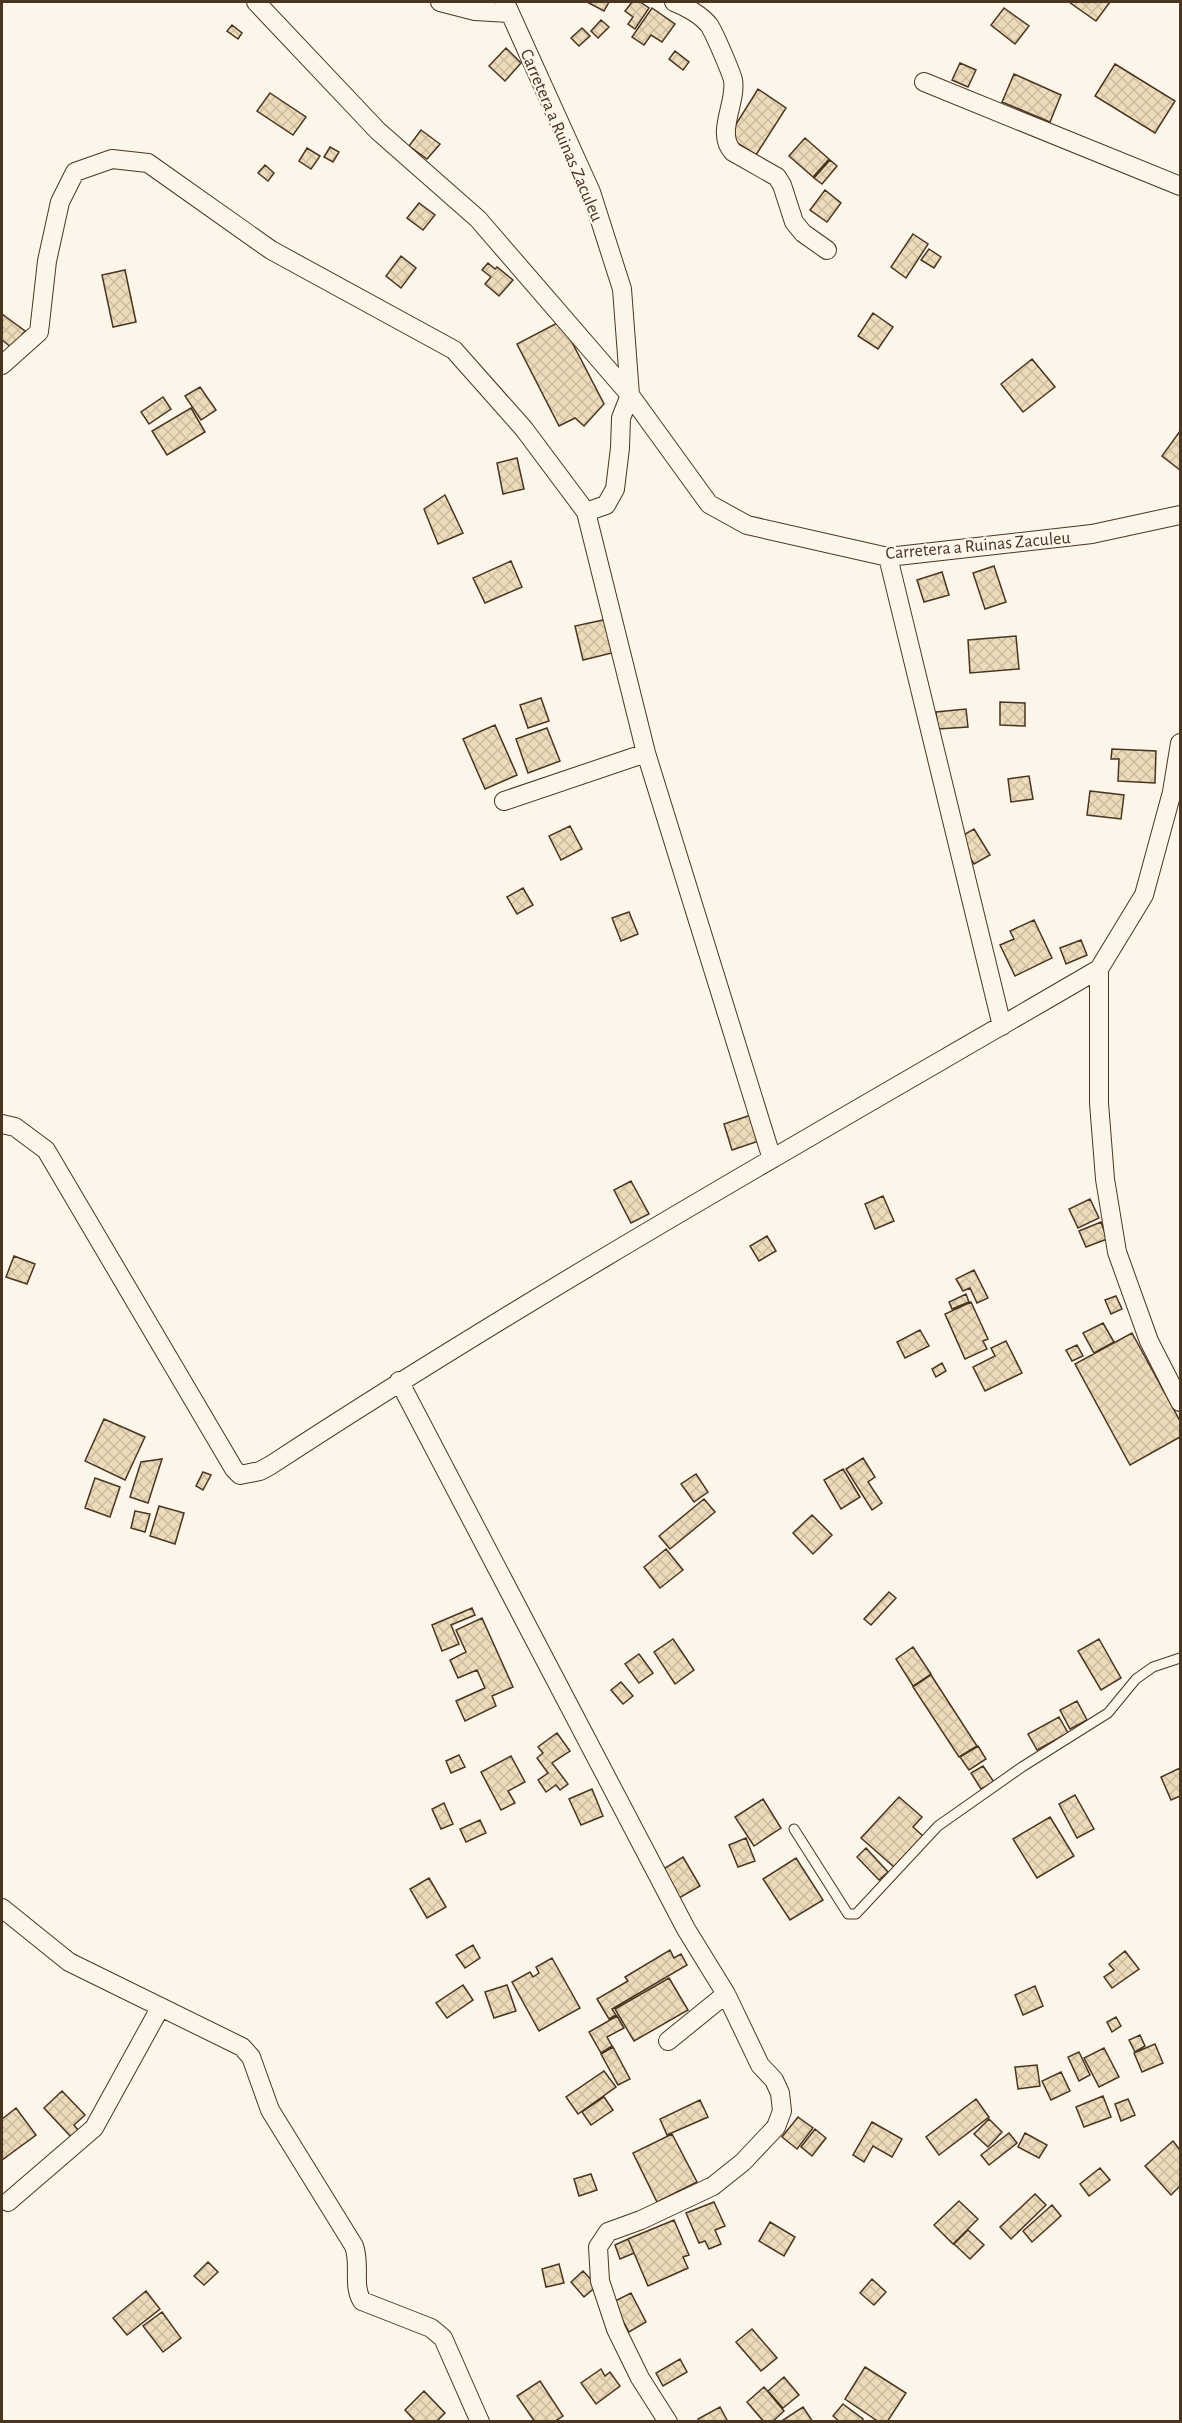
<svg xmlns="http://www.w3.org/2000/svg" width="1182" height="2423" font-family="'Alegreya Sans',sans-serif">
  <defs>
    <pattern id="building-cross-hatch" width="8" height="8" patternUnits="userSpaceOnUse" patternTransform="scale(1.5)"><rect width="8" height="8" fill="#ecdcbc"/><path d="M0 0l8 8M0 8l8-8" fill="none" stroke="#ccbda1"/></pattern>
  </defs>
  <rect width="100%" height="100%" fill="#fbf6e9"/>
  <path fill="url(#building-cross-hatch)" stroke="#4a3520" stroke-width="1.5" d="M587,2H609L604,11Z
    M632,2H640L649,8L635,29L628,24L633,17L625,11Z
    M1069,2H1110L1096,21Z
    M652,8L675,24L662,42L651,35L644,45L632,37Z
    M1004,8L1029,26L1015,44L991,25Z
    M601,20L609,27L598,38L591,31Z
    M232,25L242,33L238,39L227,31Z
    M582,28L590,36L579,46L571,38Z
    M506,48L521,63L505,81L489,66Z
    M675,51L689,62L683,70L669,59Z
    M960,63L976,70L968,87L952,80Z
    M1115,64L1175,101L1155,133L1095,96Z
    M1014,74L1061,95L1050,122L1002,102Z
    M758,89L786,108L756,155L728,137Z
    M270,93L306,117L293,135L257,111Z
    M421,130L440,144L427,159L409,146Z
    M805,138L829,159L813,177L789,156Z
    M330,147L339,152L333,162L324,157Z
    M307,148L320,156L311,169L299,161Z
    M830,160L837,166L822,184L814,178Z
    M265,165L274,173L268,181L258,173Z
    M825,190L841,203L827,222L810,210Z
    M419,203L435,215L423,230L407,218Z
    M913,234L928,244L906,278L891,267Z
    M929,249L941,257L934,268L921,260Z
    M401,256L416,268L401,288L386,276Z
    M488,263L495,269L497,267L513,280L499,296L485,284L491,277L482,270Z
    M125,270L136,322L113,327L102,275Z
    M873,313L893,327L878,349L858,336Z
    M2,314L25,331L12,348L2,340Z
    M561,321L604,404L584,426L575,418L559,426L517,344Z
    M1032,359L1055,387L1023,412L1001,384Z
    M200,387L216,410L201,420L185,396Z
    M163,397L171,409L149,424L141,412Z
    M191,408L205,432L167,455L152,431Z
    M1180,431V470L1162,456Z
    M517,458L524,489L503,494L497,463Z
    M445,495L463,533L438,544L424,509Z
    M511,561L522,587L485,603L473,578Z
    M994,566L1006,602L985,609L973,573Z
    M942,572L949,595L924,602L917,580Z
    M608,619L616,652L583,660L575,626Z
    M1016,636L1019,669L970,673L968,640Z
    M541,698L549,721L528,728L520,705Z
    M1000,702L1025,703V726L1000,725Z
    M966,709L968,727L938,729L936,712Z
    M495,725L517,775L485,789L463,739Z
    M547,728L560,761L528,773L516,739Z
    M1112,749L1156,751L1155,783L1118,781L1119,759H1111Z
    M1029,776L1033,799L1011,802L1008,779Z
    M1090,791L1124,795L1121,819L1087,815Z
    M570,826L582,849L561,860L549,836Z
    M974,829L990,855L974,864L958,838Z
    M523,888L533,905L517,914L507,897Z
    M629,912L638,934L621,941L612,918Z
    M1034,920L1052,958L1015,976L1000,945L1014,939L1010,931Z
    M1081,940L1087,955L1066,964L1060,948Z
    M757,1113L765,1139L732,1150L724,1124Z
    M631,1181L649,1214L631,1223L614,1190Z
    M883,1196L894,1221L875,1229L865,1204Z
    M1090,1199L1099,1218L1078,1228L1069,1209Z
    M1101,1222L1107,1239L1086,1247L1079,1231Z
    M767,1236L776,1251L759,1261L750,1246Z
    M14,1256L35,1264L27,1284L6,1277Z
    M974,1270L988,1298L977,1303L970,1288L963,1291L956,1279Z
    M966,1294L969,1302L952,1309L949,1302Z
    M1116,1296L1122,1309L1111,1314L1105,1300Z
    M971,1302L988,1339L983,1341L987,1349L965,1359L945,1314Z
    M1103,1323L1114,1342L1094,1353L1083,1333Z
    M920,1330L929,1346L905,1358L897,1342Z
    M1132,1333L1180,1421V1437L1130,1465L1075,1364Z
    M1006,1341L1022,1373L985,1391L973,1367L995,1356L991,1348Z
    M1077,1345L1083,1356L1072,1361L1066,1350Z
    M942,1363L946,1371L936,1377L932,1369Z
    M104,1419L145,1437L125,1480L85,1461Z
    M863,1458L875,1477L868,1482L882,1503L872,1510L846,1469Z
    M162,1459L148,1503L130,1497L141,1462Z
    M843,1469L860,1497L841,1509L824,1480Z
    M203,1472L211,1475L203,1490L196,1486Z
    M696,1474L708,1492L694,1502L681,1484Z
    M95,1478L120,1487L110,1517L85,1508Z
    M704,1499L715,1512L670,1549L659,1536Z
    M159,1506L184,1513L175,1544L150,1536Z
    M135,1511L150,1514L145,1532L131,1528Z
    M812,1515L832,1535L813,1554L793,1533Z
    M666,1549L683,1570L660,1588L644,1567Z
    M889,1592L896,1598L871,1625L864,1619Z
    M472,1608L475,1615L451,1625L459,1644L442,1651L432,1625Z
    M482,1618L513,1687L492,1696L496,1706L465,1721L456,1701L485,1688L477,1670L458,1678L450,1660L466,1652L456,1630Z
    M673,1639L694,1670L675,1684L654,1652Z
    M1099,1639L1121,1678L1101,1690L1078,1651Z
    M913,1647L931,1674L913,1686L896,1659Z
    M639,1654L653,1673L639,1683L625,1664Z
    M931,1675L977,1746L959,1757L913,1687Z
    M621,1682L633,1696L623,1704L611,1690Z
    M1077,1701L1087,1720L1070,1729L1060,1710Z
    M1059,1717L1068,1733L1037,1750L1028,1734Z
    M557,1733L570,1751L552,1763L568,1784L560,1790L556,1785L546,1792L538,1780L548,1773L537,1758L543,1753L538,1747Z
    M978,1746L986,1759L969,1770L960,1757Z
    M459,1755L465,1767L451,1773L446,1761Z
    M511,1756L525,1782L508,1791L515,1803L501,1810L481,1772Z
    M983,1766L994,1782L981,1789L971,1773Z
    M1180,1768V1796L1171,1800L1161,1777Z
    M592,1789L603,1816L581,1825L569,1799Z
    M1075,1795L1094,1829L1077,1838L1059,1804Z
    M899,1797L922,1817L913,1827L923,1836L894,1867L861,1838Z
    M763,1799L781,1828L754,1846L735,1817Z
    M444,1803L453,1824L441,1829L432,1809Z
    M1050,1817L1074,1856L1037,1878L1013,1839Z
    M480,1820L486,1833L466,1842L460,1829Z
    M746,1838L755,1861L738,1867L729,1845Z
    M866,1848L888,1872L879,1880L857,1857Z
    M683,1857L700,1886L679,1898L662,1870Z
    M796,1858L823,1900L790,1920L763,1879Z
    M429,1878L446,1907L427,1918L410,1889Z
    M473,1945L480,1958L465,1968L456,1955Z
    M670,1950L674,1958L681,1954L687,1965L612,2009L616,2015L609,2019L597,1999L628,1981L625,1977Z
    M1125,1951L1139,1969L1112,1988L1104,1977L1114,1970L1109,1964Z
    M552,1958L580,2008L539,2031L512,1982L530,1972L533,1977L539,1973L536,1967Z
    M669,1978L688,2010L634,2041L615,2009Z
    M463,1985L473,2000L447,2018L436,2003Z
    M507,1985L516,2011L494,2018L485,1992Z
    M1035,1986L1043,2006L1023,2015L1015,1995Z
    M617,2016L624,2028L607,2037L612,2046L601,2053L589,2032Z
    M1116,2017L1121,2026L1112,2032L1107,2022Z
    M1140,2035L1145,2046L1135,2052L1129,2040Z
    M1155,2044L1163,2063L1142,2072L1134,2053Z
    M613,2047L630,2079L618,2085L601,2054Z
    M1104,2048L1119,2077L1099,2087L1084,2058Z
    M1079,2052L1090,2075L1079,2081L1068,2057Z
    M1037,2065L1040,2086L1018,2089L1015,2067Z
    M604,2071L616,2087L578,2114L566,2097Z
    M1061,2072L1070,2091L1051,2100L1042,2081Z
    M62,2091L85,2115L74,2125L78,2130L71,2137L44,2108Z
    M1103,2096L1111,2117L1084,2127L1076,2107Z
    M604,2097L613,2110L591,2125L582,2112Z
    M976,2099L989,2117L939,2155L926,2137Z
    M1128,2099L1135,2115L1121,2121L1115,2104Z
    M700,2100L708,2117L667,2135L660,2119Z
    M16,2108L36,2135L2,2160V2119Z
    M798,2117L813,2128L797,2149L782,2137Z
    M989,2119L1002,2132L988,2147L974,2134Z
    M872,2122L902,2139L892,2157L873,2146L864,2162L853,2155Z
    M815,2129L826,2138L812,2156L801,2147Z
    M1009,2133L1017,2143L989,2165L981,2155Z
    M1025,2133L1047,2145L1039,2158L1018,2147Z
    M672,2134L697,2182L657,2202L633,2153Z
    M1173,2141L1180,2150V2186L1171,2195L1145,2166Z
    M1100,2168L1110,2180L1089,2196L1080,2184Z
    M591,2174L597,2190L579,2196L574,2179Z
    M1035,2194L1046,2205L1011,2239L1000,2227Z
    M959,2201L978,2219L953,2244L934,2225Z
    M714,2202L725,2226L715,2230L721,2244L709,2249L705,2241L699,2243L686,2213Z
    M1052,2205L1061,2216L1032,2242L1023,2231Z
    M674,2220L689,2255L683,2257L688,2268L648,2286L628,2239Z
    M770,2222L795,2237L784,2256L759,2241Z
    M968,2230L984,2245L970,2259L954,2244Z
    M628,2239L634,2253L620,2259L615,2245Z
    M208,2262L218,2272L204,2285L194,2276Z
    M559,2264L564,2283L546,2287L542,2269Z
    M583,2271L597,2286L584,2297L571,2282Z
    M872,2279L886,2292L874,2305L860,2293Z
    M146,2291L160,2309L127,2335L113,2318Z
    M631,2293L646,2322L629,2332L613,2302Z
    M162,2312L181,2338L163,2352L143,2326Z
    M752,2329L777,2358L761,2371L736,2342Z
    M680,2359L687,2372L663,2386L656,2373Z
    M865,2367L906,2393L887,2422H879L845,2399Z
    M601,2369L605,2376L610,2372L620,2386L596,2404L581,2383Z
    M784,2377L799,2395L783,2408L768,2391Z
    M540,2381L563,2416L554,2422H535L517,2396Z
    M764,2387L784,2411L772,2422H764L747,2402Z
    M424,2391L445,2413L436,2422H416L405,2410Z
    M843,2404L863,2419L861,2422H840L833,2416Z
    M720,2407L728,2422H700L698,2419Z
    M803,2407L813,2422H780Z"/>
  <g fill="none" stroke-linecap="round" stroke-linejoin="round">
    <defs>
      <path id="service" d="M794,1829L848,1914H856L938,1826L1022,1767L1108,1713L1136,1679L1153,1667L1180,1658"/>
      <path id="minor" d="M440,2L475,11L509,13
        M505,2L591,192L622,289L630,395L709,504L747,525L888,557L1092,534L1180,515
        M674,2C685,6 701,15 709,25C714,32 731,72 733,80C737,103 715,133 733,152L777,177L782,185L794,222L803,233L827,250
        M924,82L1180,186
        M2,365L39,332L47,261L60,202L75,172L112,159L148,163L271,250L454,350L524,429L586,512L606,505L615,489L620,448L621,418L630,395L478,219L378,131L256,2
        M586,512L646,753L772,1159
        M888,557L1002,1026
        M1180,743L1172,792L1144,895L1099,969V1103L1105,1179L1117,1252L1149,1341L1180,1402
        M504,801L646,753
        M2,1124L15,1127L46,1150L234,1469L240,1475L260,1471L271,1465C540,1289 821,1131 1099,969
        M399,1381L686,1929L726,1994L760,2065L774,2080L780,2093L782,2111L776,2127L743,2162L713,2186L641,2220L608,2232L598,2247L600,2281L616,2329L640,2378L668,2422
        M2,1908L69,1962L242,2047L251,2057L270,2110L354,2246C361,2265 352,2285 362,2301L431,2328L443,2338L480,2422
        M668,2041L726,1994
        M8,2202L94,2128L160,2008"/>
    </defs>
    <use href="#service" stroke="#4a3520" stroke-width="11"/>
    <use href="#minor" stroke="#4a3520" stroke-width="20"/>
    <use href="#service" stroke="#fbf6e9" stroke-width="9"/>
    <use href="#minor" stroke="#fbf6e9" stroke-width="18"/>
  </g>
  <g text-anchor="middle" stroke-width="4.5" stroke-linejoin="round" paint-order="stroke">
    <g font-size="18" fill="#4a3520" stroke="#fbf6e9">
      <text transform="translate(562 135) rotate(67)" y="6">Carretera a Ruinas Zaculeu</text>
      <text transform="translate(978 545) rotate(-5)" y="6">Carretera a Ruinas Zaculeu</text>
    </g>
  </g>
  <rect width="1182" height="2423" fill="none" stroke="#4a3520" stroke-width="6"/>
</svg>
